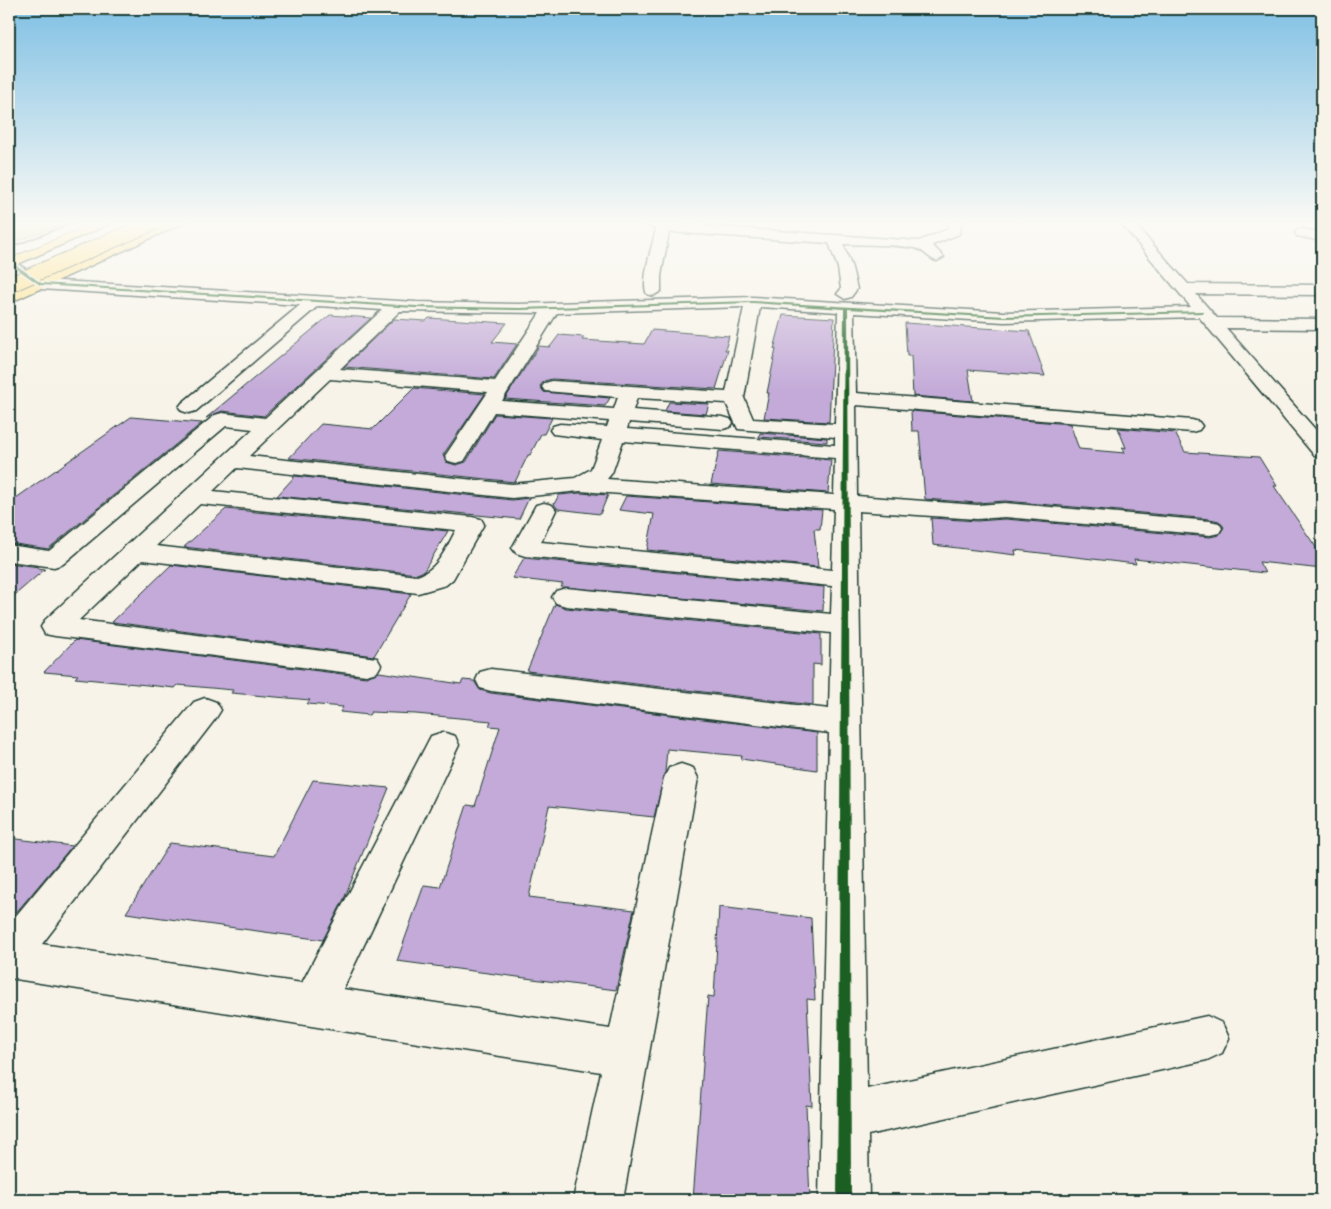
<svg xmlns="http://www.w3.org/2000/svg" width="1331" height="1209" font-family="'Comic Neue',sans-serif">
  <rect width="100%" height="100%" fill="#f7f3e8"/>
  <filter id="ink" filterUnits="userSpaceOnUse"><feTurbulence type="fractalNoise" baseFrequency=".02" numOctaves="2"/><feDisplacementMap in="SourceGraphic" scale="10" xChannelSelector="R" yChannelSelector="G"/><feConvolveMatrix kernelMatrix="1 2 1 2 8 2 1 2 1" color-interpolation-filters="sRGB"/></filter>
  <g filter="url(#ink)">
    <path fill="#c5de94" stroke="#728e64" d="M9,221H72L9,244Z"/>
    <path fill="#c3aad8" stroke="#1f3d34" d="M330,315L371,318L264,416L222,411L206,418Z
      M783,315L834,318L829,422L764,418L769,393H767L776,349H774Z
      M429,318L507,323L492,342L517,344L494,379L344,367L394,319L426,321Z
      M905,323L1029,331L1045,376L968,370L973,401L913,396L911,356H907Z
      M652,330L729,336L725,350H728L716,389L552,379L544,381L540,386L544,392L610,398L605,406L505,399L539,346L550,347L559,335L584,337L582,340L644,344Z
      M414,388L485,394L443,455L446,462L456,465L466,462L495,414L552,418L544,434H541L530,455H528L515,482L289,458L321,424L373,429Z
      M669,402L709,404L706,414L665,411Z
      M911,411L1070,424L1079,449L1125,453L1122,447L1126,448L1118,428L1175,433L1185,452L1259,457L1277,486H1274L1322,556V569L1259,562L1265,573L1134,559L1136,564L1015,550L1016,555L933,545L931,518L977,521L1005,519L1210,537L1219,535L1224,527L1219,521L1210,519L1005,501L977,503L925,499L919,431H912Z
      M131,417L202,423L48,549L9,543V503Z
      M760,433L827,438V442L759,437Z
      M719,451L831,460L828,493L711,484Z
      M295,476L512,500L529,498L519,519L277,496Z
      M580,493L608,495L600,514L558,509L554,504L559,495Z
      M626,496L822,510L820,529H814L818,567L647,550L654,514L619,510Z
      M226,509L448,531L424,571L417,574L184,547Z
      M524,558L824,587L823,611L561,587L563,584L512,578Z
      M9,563L39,567L37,568L45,569L9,600Z
      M171,565L411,594L374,656L112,622Z
      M555,604L566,608L821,634V665L813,664V705L527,671Z
      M75,640L366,677L379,672L461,684L463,680L474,681L480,690L491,693L817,733V770L741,759L742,756L667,749L665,773L654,817L549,806L529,897L634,910L616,990L397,961L424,885L440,887L467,805L475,806L500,727L489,726L491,721L416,714L371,712L369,715L340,712L343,707L307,704L310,700L231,693L233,690L178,685L175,688L147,685L75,678L78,675L44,672Z
      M313,780L389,788L344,899L323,940L126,913L170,843L274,856Z
      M9,838L72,846L14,915H9Z
      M719,907L811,918L815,1000L807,999L812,1106L806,1105L810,1200H693L708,996L714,997Z"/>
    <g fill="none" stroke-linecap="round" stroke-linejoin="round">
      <defs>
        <path id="minor" d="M79,221H97L9,258V249Z
          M638,221L919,241L948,229L949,221H962L959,234L932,245L944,257L937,261C928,259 925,250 914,248C891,244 866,245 843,244L852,268L857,289L851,297L845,299L837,294L841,289L838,268L829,243L669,232L661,276V291L653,296L647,294C640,283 653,243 656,229Z
          M1119,221H1132L1188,284L1322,285V295L1196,294L1217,318L1322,319V329L1226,328L1322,437V456L1314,455L1199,317L1004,322L854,313L856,393L1192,420L1199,422L1202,426L1199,430L1192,432L856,405L857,496L977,505L1005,503L1210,521L1219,523L1222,528L1219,533L1210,535L1005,517L977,519L858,511L867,1089L1207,1016L1222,1023L1229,1038L1222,1053L1207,1060L868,1135L869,1200H819L829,733L491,691L480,688L476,680L480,672L491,669L829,709L831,633L566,606L556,603L552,597L556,591L566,588L831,614L832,586L525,556L516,553L512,548L536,505L544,503L552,505L556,510L541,542L832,570L834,509L580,491L512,498L237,468L213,491L472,517L481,519L484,524L453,579L446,585L418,593L142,560L79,620L377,658L381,665L377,672L366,675L55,636L45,634L41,627L45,620L253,429L226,426L63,564L54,567L9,561V545L49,551L215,415L222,413L265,418L382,310L318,306L196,411L189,413L182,411L179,407L182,403L300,305L40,289L9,270V259L44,280L416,302L519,304L753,297L1004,312L1191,307ZM744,307L726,392L552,381L545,383L542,387L545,391L618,397L614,409L502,401L557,313ZM760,307L838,312L835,424L753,419L744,398ZM400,311L540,313L495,381L340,369ZM330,379L488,392L445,456L448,461L456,463L464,461L494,412L609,421L607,427L560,424L553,426L550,430L553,434L602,440L591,469L575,478L512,484L249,456ZM637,398L726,403L738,429L835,437V445L627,429L629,422L723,429L730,427L733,423L730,419L723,417L633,410ZM623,441L835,458L834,495L607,479L612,473ZM200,504L456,530C446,548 438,570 417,576L156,546Z
          M1302,229L1322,233V241L1297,236L1295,233L1297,230Z
          M205,698L216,702L221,710L216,718L42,944L302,983L431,736L443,732L455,736L459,745L343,989L610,1029L664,778L669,768L681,764L693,768L698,778L623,1200H573L601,1072L9,978V924L194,702Z"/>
        <path id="major" d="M98,221H116L9,268V259Z
          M170,221H188L9,303V292Z"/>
      </defs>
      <use href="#minor" stroke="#1f3d34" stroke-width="3"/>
      <use href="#major" stroke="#1f3d34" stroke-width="3"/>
      <use href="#minor" fill="#f7f3e8" fill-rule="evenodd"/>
      <use href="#major" fill="#ffdf80" fill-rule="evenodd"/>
      <defs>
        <path id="highway-bridge" d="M9,285L157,221"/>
      </defs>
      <use href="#highway-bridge" stroke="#1f3d34" stroke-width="17" stroke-linecap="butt"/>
      <use href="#highway-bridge" stroke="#ffdf80" stroke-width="15"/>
      <defs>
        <path id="cycleway" d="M10,262H12L41,283L416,306L519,308L753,301L1004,316L1204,311V313H1202L1004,318L848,309L851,1200H837L844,309L753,303L519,310L416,308L40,285L10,264Z"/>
      </defs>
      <use href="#cycleway" stroke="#f7f3e8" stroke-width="3"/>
      <use href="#cycleway" fill="#1b5e20" fill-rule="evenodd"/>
    </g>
  </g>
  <linearGradient id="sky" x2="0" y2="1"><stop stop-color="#7fc0e4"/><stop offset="0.57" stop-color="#fbfaf5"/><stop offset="1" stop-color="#fbfaf5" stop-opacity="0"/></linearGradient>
  <rect width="1331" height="391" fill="url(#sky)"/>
  <rect width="1331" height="1209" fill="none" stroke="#f7f3e8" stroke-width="30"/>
  <rect x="15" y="15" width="1301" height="1179" fill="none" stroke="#1f3d34" stroke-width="2" filter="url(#ink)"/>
</svg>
